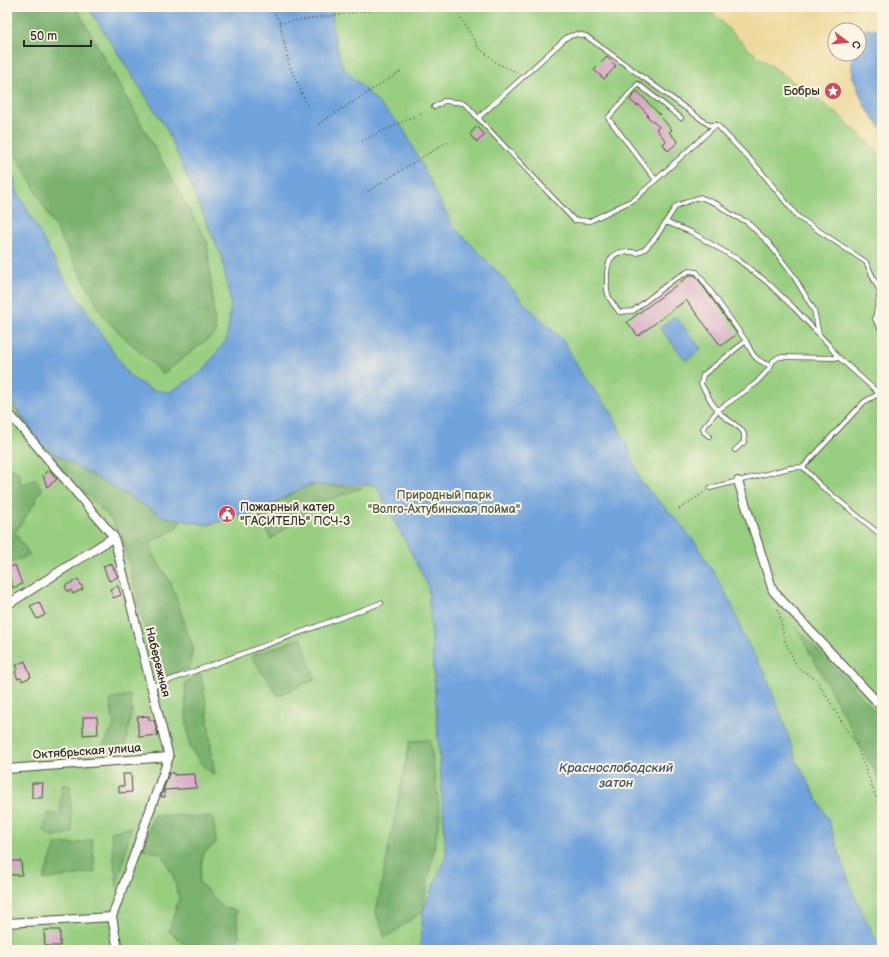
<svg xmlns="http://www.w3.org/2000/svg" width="889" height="957" font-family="'Balsamiq Sans',sans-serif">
  <rect width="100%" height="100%" fill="#fcf5e5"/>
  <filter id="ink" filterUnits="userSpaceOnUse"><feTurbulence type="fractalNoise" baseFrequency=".025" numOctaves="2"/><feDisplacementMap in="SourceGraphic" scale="8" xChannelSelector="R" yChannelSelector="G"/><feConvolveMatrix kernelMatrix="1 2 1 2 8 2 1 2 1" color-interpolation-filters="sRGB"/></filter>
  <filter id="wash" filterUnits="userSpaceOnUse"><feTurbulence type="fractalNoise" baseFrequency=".012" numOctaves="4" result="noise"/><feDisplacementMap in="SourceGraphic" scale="16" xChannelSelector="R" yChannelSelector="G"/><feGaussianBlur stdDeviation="0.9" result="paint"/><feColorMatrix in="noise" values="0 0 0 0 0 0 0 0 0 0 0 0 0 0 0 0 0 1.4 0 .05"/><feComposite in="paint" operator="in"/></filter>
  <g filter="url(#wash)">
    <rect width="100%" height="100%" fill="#f4ddbf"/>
    <path fill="#98ce80" stroke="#627c56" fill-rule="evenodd" d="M7,7H882V950H7ZM835,30H859V54H835Z"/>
    <path fill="#7ab16e" stroke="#526e4c" d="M7,7H76L207,242L216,333L163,374L105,319L7,138Z
      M7,334L180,508V523L174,530L151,542L155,558L171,583L193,648L189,668L163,678L140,612L126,551L112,520L65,473L7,400Z
      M7,467L19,473L21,485L36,479L42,490L40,492L35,502L15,533L30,555L12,562L7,554Z
      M308,485L363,488L320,502L271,539L258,513Z
      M796,627L882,718V785Z
      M301,638L315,679L278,696L251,656Z
      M200,673C209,707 209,742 215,776L203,766L190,748L186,714L185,684Z
      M130,695L132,710L125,749L100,750L114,726L110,699Z
      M430,740L440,814L423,911L385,938L376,912L410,741Z
      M62,785H70L72,832L52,838L44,830L47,813L60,814Z
      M154,815L213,817L216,843L203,854L199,882L223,908L236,910L239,937L229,950H192L169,931L179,898L173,875L162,854L142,849Z
      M131,827L117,888L111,832Z
      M92,839L95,872L43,880L56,844H75Z"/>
    <path fill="#eeda9e" stroke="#8c8264" d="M707,7H882V30L866,29L859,36V30H835V54H851L853,77L865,106L882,130V156L840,116L751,51Z"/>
    <path fill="#70a2db" stroke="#4e6683" d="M88,7H332L333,32L342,66L403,128L453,226L496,270L526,305L563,340L584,377L611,411L627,445L641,482L676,519L696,544L714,573L732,605L743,635L765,674L782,717L797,762L828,819L853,893L881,950H420L423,911L446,856L428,586L376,485H308L255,513L207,525L164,517L43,447L7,394V159L10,163L17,191L62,274L129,376L151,390L170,392L204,370L227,339L231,304L222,258L166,128Z
      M866,29L882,30V130L865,106L853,77L851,54H859V36Z
      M675,316L701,349L686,361L660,328Z"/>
    <g id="blocks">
      <path fill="#d6a9c5" d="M607,57L616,66L604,79L594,70Z
        M637,91L661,116H660L672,130L669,132L678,142L668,151L663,144L666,141L656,129L659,127L647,116L648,115L638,104L637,106L630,100Z
        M477,126L485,135L477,142L470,134Z
        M690,275H695L737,334L721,346L686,300L638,336L627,322Z
        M49,469L57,479L47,487L43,475Z
        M111,563L118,577L109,581L103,566Z
        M15,565L22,584L13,588L7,569Z
        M78,579L83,589L73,594L71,590L68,592L65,586Z
        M118,586L121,595L113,598L110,589Z
        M39,602L45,615L37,619L30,606Z
        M25,661L31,677L22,681L21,678L18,679L15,672L18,669L16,665Z
        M149,716V720H154L158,735L139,737L137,717Z
        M83,717H97L98,734L83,735Z
        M169,773H174V775L195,774L196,788L164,790L165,797H161Z
        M123,774H131L132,792L119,793V786H124Z
        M32,783H43L42,798H32Z
        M7,861H21L22,875H7Z
        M44,930H60V946H45Z"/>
    </g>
  </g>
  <g filter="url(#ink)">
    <use href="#blocks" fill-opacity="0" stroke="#494641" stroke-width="1"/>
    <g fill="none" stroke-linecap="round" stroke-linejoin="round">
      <defs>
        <path id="service" d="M434,107L444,101L465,103L478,118L567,37L577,34L586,36L709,125H717L759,169L798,217L866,262L880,292L875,319L882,331
          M478,118L574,220L590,221L635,199L716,125
          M656,180L608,118L638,84L681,118
          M666,222L691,232L737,259L767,282L794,308L829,345L837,356L882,396
          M746,341C753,356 755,360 771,366
          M882,392L864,402L803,467L820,485L882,536
          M709,436L704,432L703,428L718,410L755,384L768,370L773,361L779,357L839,358
          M735,450L744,442V434L741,429L722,415L712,403L701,384L703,375L746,341L697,272L689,271L673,280L633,311L619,312C616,307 609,300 608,294C606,290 607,285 607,281C606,258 613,248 637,253L645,249L656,237L676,206L700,197L717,204L732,215L747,222L768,242L793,275L814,310L819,334
          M710,488L790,468L803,467
          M151,687L381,603"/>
        <path id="minor" d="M7,411L114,537L169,757L112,917L118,950
          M738,481L773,591L882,707
          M7,605L114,537
          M7,769L169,757
          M7,923L112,917"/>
      </defs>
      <use href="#service" stroke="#494641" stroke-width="5.5"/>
      <use href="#minor" stroke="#494641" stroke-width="10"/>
      <path stroke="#494641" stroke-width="1.5" stroke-dasharray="1 3" stroke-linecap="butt" d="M271,7L280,23L289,65L308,107
        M456,7L458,13L478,47L498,64L517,72
        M280,23L373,10
        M318,124L400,72
        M362,141L423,112
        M368,191L447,142
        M679,509L706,491
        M778,609L785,641L797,667L816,679L857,747L882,813"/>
      <use href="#service" stroke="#fff" stroke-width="4"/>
      <use href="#minor" stroke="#fff" stroke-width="8"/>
    </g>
  </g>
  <defs>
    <symbol id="sight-disc" viewBox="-11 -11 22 22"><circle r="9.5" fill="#d1495b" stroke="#fcf5e5"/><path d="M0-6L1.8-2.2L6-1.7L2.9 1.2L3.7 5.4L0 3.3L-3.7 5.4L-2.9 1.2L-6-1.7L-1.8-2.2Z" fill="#fff"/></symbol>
    <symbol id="civic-disc" viewBox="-11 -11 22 22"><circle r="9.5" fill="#d1495b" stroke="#fcf5e5"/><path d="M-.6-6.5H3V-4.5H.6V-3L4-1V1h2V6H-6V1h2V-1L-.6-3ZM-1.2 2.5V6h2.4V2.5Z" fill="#fff"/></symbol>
  </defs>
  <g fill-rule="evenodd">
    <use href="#sight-disc" x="823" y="81" width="20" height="20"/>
    <use href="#civic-disc" x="217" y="504" width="20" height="20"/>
  </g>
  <g text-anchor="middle" stroke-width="4" stroke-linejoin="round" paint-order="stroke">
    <g font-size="12" fill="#2b2b2b" stroke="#fcf5e5" text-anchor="end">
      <text x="820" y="95">Бобры</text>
      <text x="240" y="511" text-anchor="start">Пожарный катер<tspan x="240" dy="14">"ГАСИТЕЛЬ" ПСЧ-3</tspan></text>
    </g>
    <g font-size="12" fill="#4c5c44" stroke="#fcf5e5">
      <text x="444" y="499">Природный парк<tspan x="444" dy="14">"Волго-Ахтубинская пойма"</tspan></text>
    </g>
    <g font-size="12" fill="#2b2b2b" stroke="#fcf5e5">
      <text transform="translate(158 662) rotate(76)" y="4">Набережная</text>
      <text transform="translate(87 751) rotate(-4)" y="4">Октябрьская улица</text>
    </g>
    <g font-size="13" font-style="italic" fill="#435569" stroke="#fcf5e5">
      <text x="616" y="772">Краснослободский<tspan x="616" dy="15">затон</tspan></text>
    </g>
  </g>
  <rect width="889" height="957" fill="none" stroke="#fcf5e5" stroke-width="24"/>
  <g transform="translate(847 42) rotate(106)"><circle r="19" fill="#fcf5e5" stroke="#a8a49b"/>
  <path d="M0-3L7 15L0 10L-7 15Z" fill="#d1495b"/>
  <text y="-6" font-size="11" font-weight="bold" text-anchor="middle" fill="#2b2b2b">С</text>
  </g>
  <path d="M24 40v6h67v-6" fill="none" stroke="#2b2b2b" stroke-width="2"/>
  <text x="30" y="40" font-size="12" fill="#2b2b2b" stroke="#fcf5e5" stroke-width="3" paint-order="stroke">50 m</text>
</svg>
